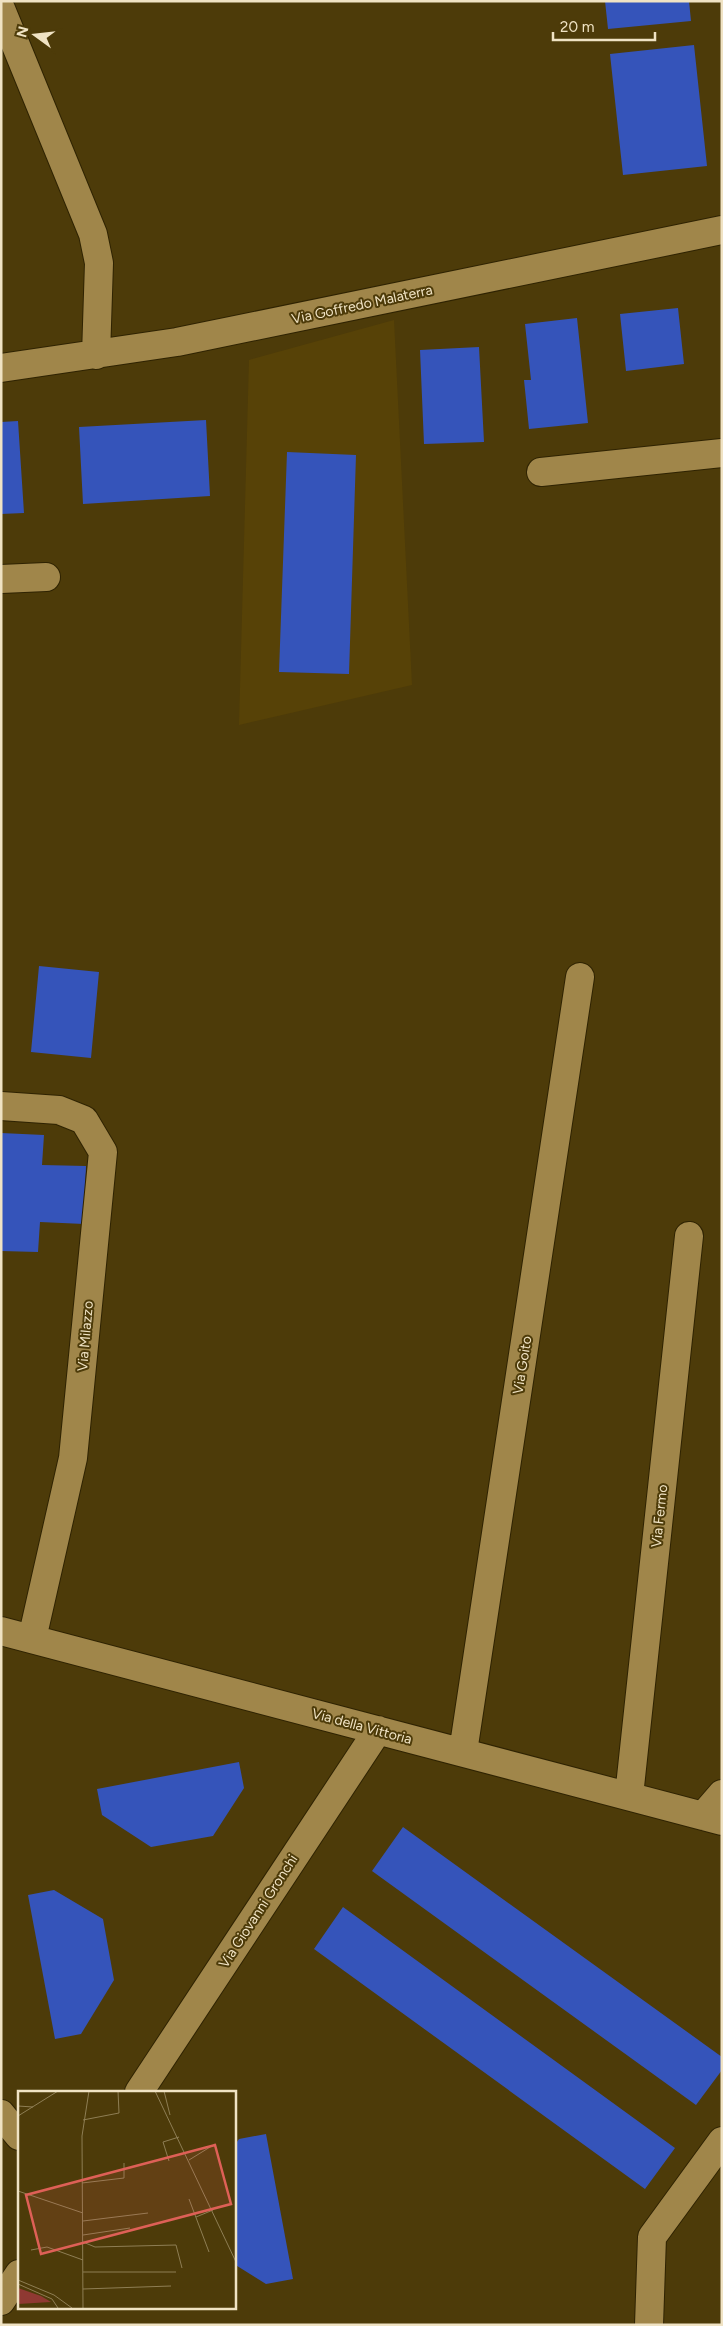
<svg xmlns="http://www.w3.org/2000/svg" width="723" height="2326" font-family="Figtree,sans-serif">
  <rect width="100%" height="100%" fill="#4d3b09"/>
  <path fill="#574207" d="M394,320L412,685L239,725L249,360Z"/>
  <path fill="#3554ba" d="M605,1H689L691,21L608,29Z
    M694,45L707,166L623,175L610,54Z
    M678,308L684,364L626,371L620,314Z
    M577,318L588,423L529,429L524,380H531L525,324Z
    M479,347L484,442L424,444L420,350Z
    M206,420L210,496L83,504L79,427Z
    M18,421L24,513L1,514V422Z
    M287,452L356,455L349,674L279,672Z
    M39,966L99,972L91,1058L31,1052Z
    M1,1133L44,1135L42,1165L86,1166L84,1224L40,1222L38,1252L1,1251Z
    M239,1762L244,1788L213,1836L151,1847L102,1815L97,1789Z
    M403,1827L722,2057V2070L696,2105L372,1871Z
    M54,1890L103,1919L114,1980L81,2034L55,2039L28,1895Z
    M343,1907L675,2148L645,2189L314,1949Z
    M266,2134L293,2279L266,2284L234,2264V2146L239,2139Z"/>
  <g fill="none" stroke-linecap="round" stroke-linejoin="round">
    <defs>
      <path id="minor" d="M1,9L93,234L99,263L96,355
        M1,368L177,342L722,230
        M541,472L722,453
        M1,579L46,577
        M1,1106L59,1110L84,1120L103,1152L73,1458L32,1639
        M1,1631L722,1821
        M463,1752L580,977
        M629,1796L689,1236
        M703,1816L722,1794
        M139,2092L378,1730
        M1,2114L19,2136
        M1,2301L19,2274
        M649,2325L652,2237L722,2141"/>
    </defs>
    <use href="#minor" stroke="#2f2302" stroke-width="30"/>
    <use href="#minor" stroke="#a0864a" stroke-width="28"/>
  </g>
  <g text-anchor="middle" stroke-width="4" stroke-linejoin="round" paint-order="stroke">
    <g font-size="14" fill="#f0e3c4" stroke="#4d3b09">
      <text transform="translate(362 304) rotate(-12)" y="5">Via Goffredo Malaterra</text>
      <text transform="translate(85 1336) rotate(-85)" y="5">Via Milazzo</text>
      <text transform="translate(522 1365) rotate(-81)" y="5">Via Goito</text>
      <text transform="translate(659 1516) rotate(-84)" y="5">Via Fermo</text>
      <text transform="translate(362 1726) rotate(15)" y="5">Via della Vittoria</text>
      <text transform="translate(258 1911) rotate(-57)" y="5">Via Giovanni Gronchi</text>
    </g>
  </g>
  <g transform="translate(18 2091)">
    <rect width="218" height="218" fill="#4d3b09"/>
    <path d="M0,197L23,205L33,211L0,213Z" fill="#8f3932"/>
    <path fill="none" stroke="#8e7e54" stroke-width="1" d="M137,0L218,171M146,0L152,24M0,15L15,16M0,25L40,0M65,29L101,22L100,0M171,69L197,53M151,70L145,51L161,46M64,92L106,87V72M0,100L65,122M171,108L191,161M178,126L195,119M65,130L130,122M65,144L112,137M65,151L77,156L158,154L164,177M13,159L29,156L65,169M65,181H158M0,189L36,204L54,217M0,193L34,208L40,217M65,198L153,195M65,217L64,45L71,0"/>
    <path fill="#de6057" fill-opacity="0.15" stroke="#de6057" stroke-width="2.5" d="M197,54L213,113L23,163L8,104Z"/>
    <rect width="218" height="218" fill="none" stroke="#f0e3c4" stroke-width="2.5"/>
  </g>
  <rect width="723" height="2326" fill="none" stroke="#f0e3c4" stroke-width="5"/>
  <g transform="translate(35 35) rotate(285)" stroke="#4d3b09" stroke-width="4" paint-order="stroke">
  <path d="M0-4L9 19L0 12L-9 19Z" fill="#f0e3c4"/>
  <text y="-8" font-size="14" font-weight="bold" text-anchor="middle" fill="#f0e3c4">N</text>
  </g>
  <path d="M553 32v8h102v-8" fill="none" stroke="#f0e3c4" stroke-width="2.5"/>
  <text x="560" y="32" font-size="15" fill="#f0e3c4" stroke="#4d3b09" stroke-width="4" paint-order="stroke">20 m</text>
</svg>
